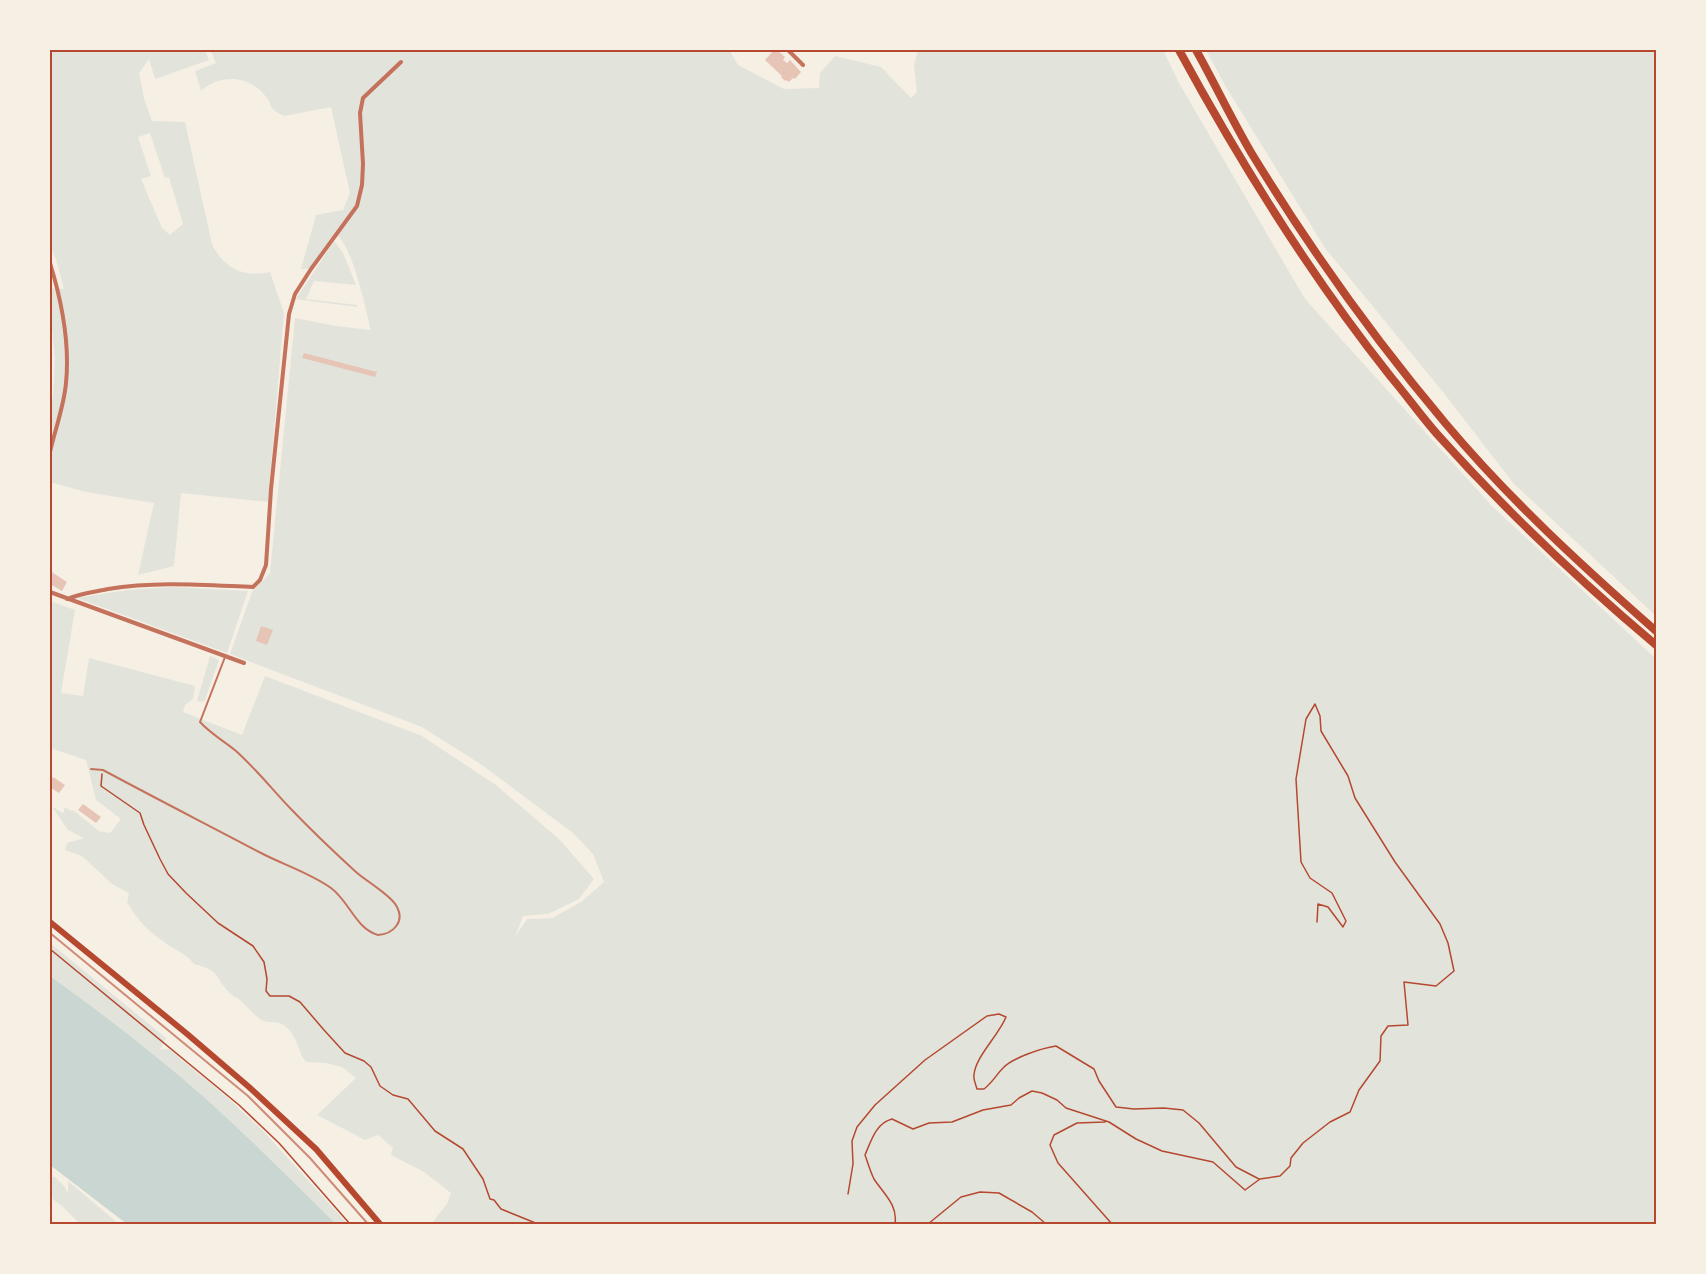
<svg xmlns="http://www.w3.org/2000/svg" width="1706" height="1274" font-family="Signika,sans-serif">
  <rect width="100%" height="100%" fill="#f6efe4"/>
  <path fill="#e2e4dc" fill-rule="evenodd" d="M50,50H205L209,60L155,79L149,59L139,73L144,98L152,121L185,122L212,244C223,268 244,278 270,272L284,313L268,502L181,493L174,566L138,575L154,503L86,492L50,482V414L53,395L55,359L50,311V288L64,289L56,259L50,246ZM150,133L165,178L169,177L183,224L170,235L162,228L141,179L151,176L138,137Z
    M207,50H729L738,65L784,89L819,88L820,73L835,56L881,67L911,98L917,92L914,65L918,50H1163L1179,83L1305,299L1491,505L1656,659V1224H431L447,1204L451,1193L424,1172L391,1155L393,1148L378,1135L365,1140L317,1115L356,1078L342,1067L326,1063L306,1062C298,1053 299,1040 289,1030C278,1017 270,1026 260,1019C252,1013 247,1006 240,1000C234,995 237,1000 232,995C213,978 224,972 194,964C186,954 177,951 167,944C150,933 137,920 127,902L129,893L112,884L82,856L65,850L67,843L84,838L68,830L53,808H55L62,813L64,812V808L69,809L70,811L73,810L99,831L110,833L121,819L96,800L86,760L50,748V601L75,610L61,693L83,696L89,658L195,686L193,699L185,705L183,712L242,735L265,676L422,736L496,785L560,840L594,879L579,899L548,914L523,916L515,937L527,919L552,918L581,902L604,882L593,854L573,833L482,765L422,727L230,654L252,592L270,573L295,318L336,326L371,330C365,307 353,247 336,234L309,269H301L316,215L343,210L350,193L331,107L284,116C280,114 274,111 272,108C270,106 270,102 268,99C266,97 264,94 262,92C244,75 219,75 201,91L195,71L216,63L212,53Z
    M1206,50H1656V616L1514,484L1443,392L1325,248L1226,87Z
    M335,242L343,253L356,285L314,281L306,299L357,305V307L296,299L333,243Z
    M173,587L248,591L227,653L77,598L127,590Z
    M210,656L219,660L205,700L203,702L197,701Z
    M50,943L166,1038L160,1050L164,1049H169L228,1098L263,1131L348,1224H336C293,1182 250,1138 204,1097C155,1054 103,1014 50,976Z
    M50,1177H55L65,1187L68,1194V1181L119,1224H80L62,1206L50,1197Z"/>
  <path fill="#c9d6d2" d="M50,976C103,1014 155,1054 204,1097C250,1138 293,1182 336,1224H127L50,1165Z"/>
  <path fill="#e6c5b7" d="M774,50H777L785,57L783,60L787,63L790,60L801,72L795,79L793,78L789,82L786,80L785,81L781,77L782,76L765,60Z
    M304,353L377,372L375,377L302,358Z
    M50,571L67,582L62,591L50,584Z
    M261,626L273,630L267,645L256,641Z
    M53,777L65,785L59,793L50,787V782Z
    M83,804L101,817L96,823L78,810Z"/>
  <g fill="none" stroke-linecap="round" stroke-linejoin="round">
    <path stroke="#b5482f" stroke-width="1.5" d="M102,774L101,786L140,813L144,825L160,859L168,874L186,893L218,923L253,946L264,962L267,979L266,991L270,996H289L300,1002L324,1030L345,1053L364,1061L371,1067L380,1086L393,1095L408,1099L435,1131L463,1149L483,1179L490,1199L494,1200L501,1209L538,1224
      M50,949L239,1105L279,1143L350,1224
      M1105,1122L1077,1123L1054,1135L1050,1145L1058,1163L1112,1224
      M848,1194L853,1164L852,1141L857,1127L875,1105L925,1060L987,1016L999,1014L1006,1017C999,1035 975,1057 974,1075C973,1079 976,1085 977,1089H984C993,1082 996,1075 1003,1068C1012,1058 1042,1048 1056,1046L1094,1069L1099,1081L1116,1107L1134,1109L1164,1108L1183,1110L1199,1123L1236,1167L1259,1179
      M895,1223C898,1205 883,1193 874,1179C870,1171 868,1163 865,1155C871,1141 876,1123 892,1119L913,1129L929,1123L952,1122L983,1110L1011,1105L1019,1098L1032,1091L1042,1093L1057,1100L1066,1108L1109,1122L1136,1139L1162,1151L1213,1162L1245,1190L1260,1179L1280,1176L1290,1166L1291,1158L1303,1143L1330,1122L1350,1112L1359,1090L1380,1061L1381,1036L1388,1026L1408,1025L1404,982L1436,986L1454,971L1448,943L1440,924L1395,862L1355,798L1348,776L1321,731L1320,716L1315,704L1306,719L1296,779L1301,862L1310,878L1332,893L1346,921L1343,927L1328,907L1318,904L1317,922
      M928,1224L961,1197L980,1192L999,1193L1032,1212L1046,1224"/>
    <path stroke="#c5725c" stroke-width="2" d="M91,769L103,770C155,798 208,825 261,853C284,865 310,873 331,888C349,901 356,929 378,935C393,934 405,922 397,907C392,896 366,881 356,872C333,851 311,830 290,808C272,789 255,768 236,751C224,741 211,734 200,722L225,657"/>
    <path stroke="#c5725c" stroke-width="4" d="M788,50L803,65
      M50,263C62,302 70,343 66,383C64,406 55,430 50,452
      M50,592L244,663
      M67,599C81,593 94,592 108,589C156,581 204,585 253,587L260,580L266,565L271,489L289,314L295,294L311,269L357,206L362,185L363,164L360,113L363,98L401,62"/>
    <path stroke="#b5482f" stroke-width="6" d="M50,922L186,1033L249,1087L316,1149L380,1224"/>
    <path stroke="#b5482f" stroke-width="8" d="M1179,50C1241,164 1310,275 1391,377C1407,396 1421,416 1437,434C1505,510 1579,580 1656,645
      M1196,50C1215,84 1232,120 1252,154C1309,247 1375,340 1446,424C1509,499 1582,566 1656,631"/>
    <path stroke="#cf8b77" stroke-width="2" d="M50,933L248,1096L310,1158L368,1224"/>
  </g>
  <rect width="1706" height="1274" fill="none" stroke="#f6efe4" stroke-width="102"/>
  <rect x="51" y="51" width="1604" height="1172" fill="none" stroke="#b5482f" stroke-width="2"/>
</svg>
